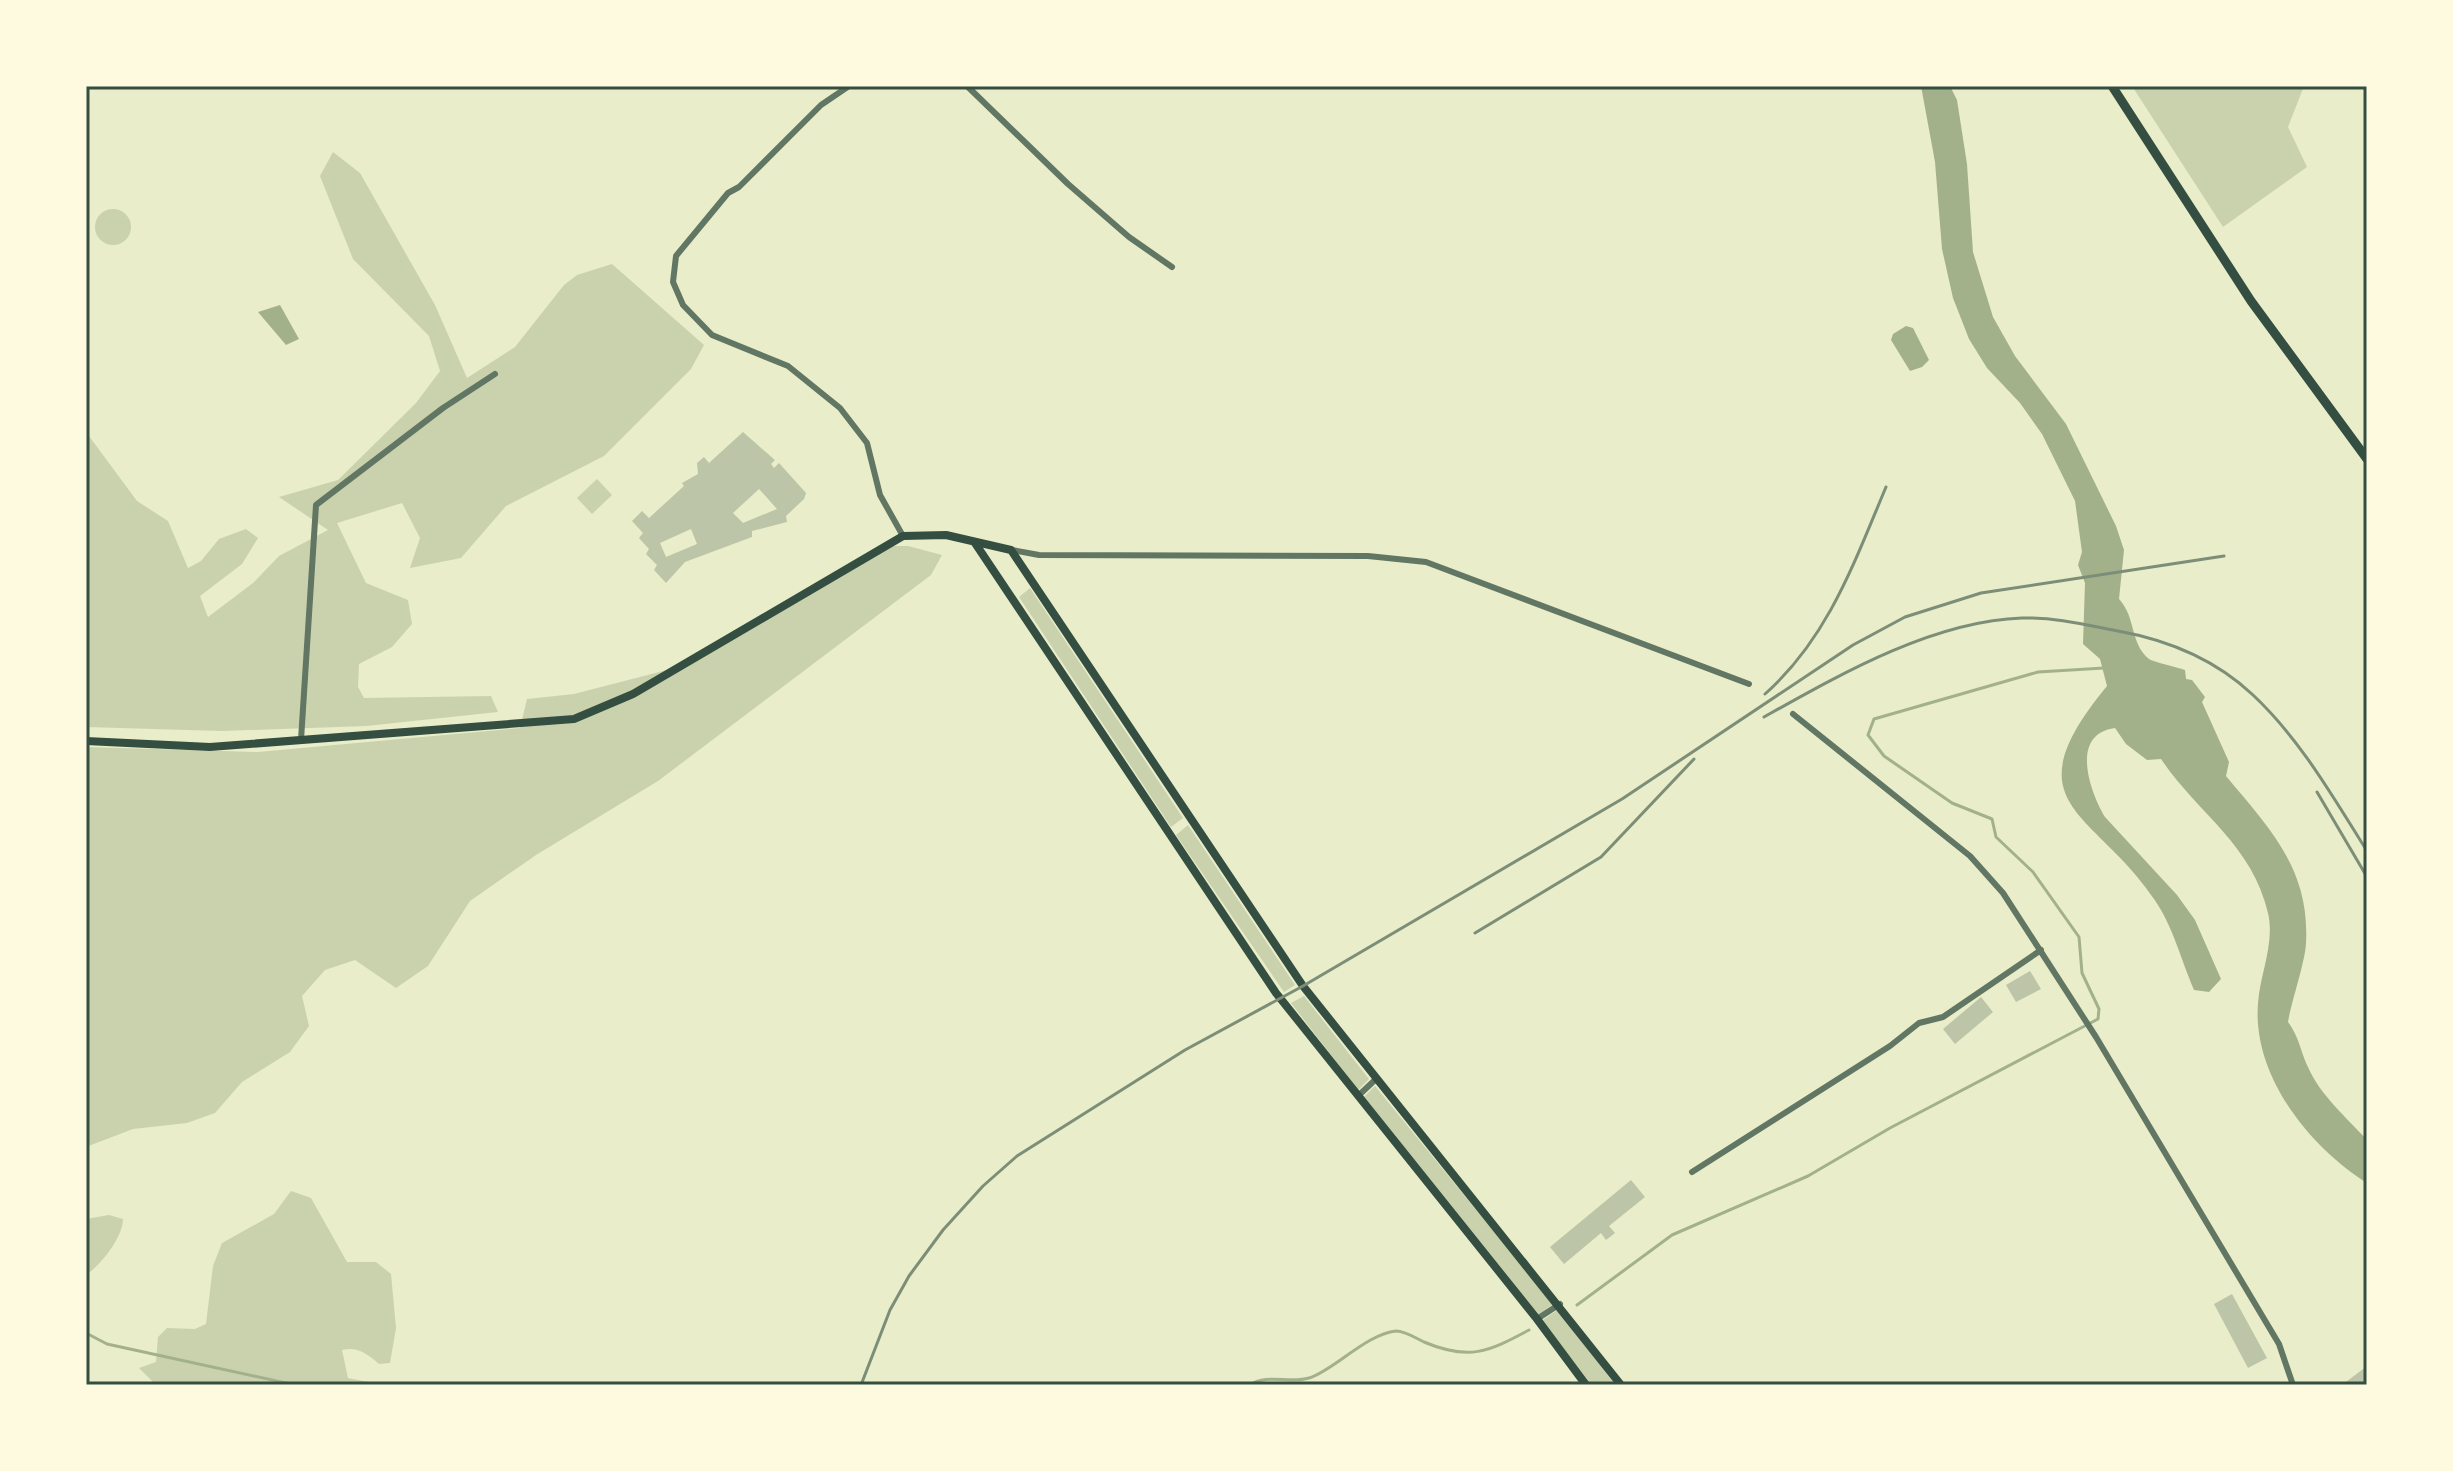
<svg xmlns="http://www.w3.org/2000/svg" width="2453" height="1471" font-family="'Roboto Serif',serif">
  <rect width="100%" height="100%" fill="#e9edc9"/>
  <path fill="#cad2ad" d="M2132,86H2304L2288,127L2307,167L2223,227Z
    M333,152L360,173L435,305L467,378L515,347L564,285L577,275L612,264L704,345L691,369L604,456L506,506L461,558L410,568L420,538L402,503L337,523L366,583L408,600L412,624L392,647L359,664L358,687L364,698L491,696L498,712L366,726L222,731L86,727V432L137,501L168,521L188,568L201,561L219,539L246,529L258,538L242,564L200,596L208,617L253,583L279,556L328,530L279,497L338,480L416,403L440,371L429,336L353,259L320,176Z
    M95 227a18 18 0 1 1 36 0a18 18 0 1 1-36 0Z
    M597,479L612,495L592,514L577,498Z
    M879,546H908L942,555L931,575L658,781L536,855L470,901L428,966L396,988L355,960L325,970L302,996L309,1026L290,1052L242,1082L215,1113L187,1123L133,1129L86,1147V747L258,752L520,728L527,699L574,694L667,670Z
    M1030,588L1183,818L1171,827L1019,597Z
    M1188,825L1295,985L1284,992L1176,835Z
    M1304,996L1369,1079L1358,1090L1291,1003Z
    M1375,1086L1553,1304L1539,1315L1364,1097Z
    M291,1191L311,1198L347,1262H376L391,1274L396,1328L390,1363L379,1364C368,1354 357,1346 342,1350L348,1378L384,1385H156L139,1368L156,1362L158,1337L167,1328L195,1329L206,1324L213,1266L222,1243L274,1214Z
    M109,1215L123,1219C123,1237 101,1265 86,1275V1219Z
    M1559,1309L1615,1385H1590L1543,1320Z"/>
  <path fill="#a3b18a" d="M1921,86H1950L1957,100L1967,164L1973,252L1993,317L2015,356L2066,424L2116,526L2124,550L2119,599C2136,617 2130,644 2149,659C2153,662 2177,667 2185,670L2186,679L2192,680L2205,697L2202,702L2229,762L2226,776C2270,829 2310,869 2306,943C2305,963 2292,999 2288,1022C2300,1039 2300,1050 2308,1067C2320,1095 2347,1118 2367,1140V1183C2310,1147 2252,1076 2258,1003C2260,974 2275,943 2268,913C2252,844 2198,814 2161,759L2147,760L2126,744L2115,728C2069,734 2090,792 2105,817L2177,895L2195,920L2221,979L2209,992L2194,990C2181,960 2173,926 2154,899C2093,809 2008,806 2107,686L2100,659L2083,644L2085,583L2078,565L2082,552L2075,501L2042,434L2020,403L1987,368L1969,339L1953,298L1942,249L1935,162Z
    M280,305L299,339L286,345L258,312Z
    M1906,326L1913,328L1929,360L1922,367L1910,371L1891,340L1893,334Z"/>
  <g fill="none" stroke-linecap="round" stroke-linejoin="round">
    <path stroke="#a3b18a" stroke-width="3" d="M1577,1305L1672,1235L1808,1176L1890,1128L2098,1019L2099,1009L2082,973L2079,937L2033,872L1996,837L1992,819L1952,803L1884,756L1868,735L1874,719L2038,672L2104,668
      M86,1333L107,1344L295,1385
      M1249,1385C1268,1373 1289,1384 1309,1378C1333,1371 1366,1334 1396,1331C1405,1331 1416,1338 1424,1342C1469,1361 1488,1352 1529,1330"/>
  </g>
  <path fill="#bcc5a7" fill-rule="evenodd" d="M743,432L775,460L771,464L774,468L779,463L806,493L804,499L786,516L787,522L752,531V537L685,562L666,583L654,570L657,565L646,554L649,549L639,538L643,533L632,521L642,511L649,518L684,486L682,483L698,474L697,463L704,457L709,463ZM759,489L777,509L743,523L733,513ZM691,529L697,544L666,557L660,543Z
    M2030,971L2041,989L2016,1002L2006,985Z
    M1981,997L1993,1012L1955,1044L1943,1029Z
    M1631,1180L1645,1197L1609,1226L1615,1233L1606,1240L1601,1233L1564,1264L1550,1247Z
    M2232,1294L2267,1358L2248,1368L2214,1304Z
    M2367,1366V1385H2342Z"/>
  <g fill="none" stroke-linecap="round" stroke-linejoin="round">
    <path stroke="#617663" stroke-width="6" d="M849,86L821,105L739,187L728,193L676,256L673,282L683,305L712,335L788,366L840,408L867,443L880,495L903,536
      M967,86L1068,184L1129,237L1172,267
      M1012,550L1039,555L1368,556L1426,562L1749,684
      M1793,714L1970,856L2003,893L2096,1037L2279,1344L2293,1385
      M301,740L316,505L443,408L495,374
      M1358,1096L1376,1079
      M1692,1172L1890,1046L1919,1023L1943,1017L2041,950
      M1537,1319L1560,1304"/>
    <path stroke="#344e41" stroke-width="8" d="M975,543L1276,993L1537,1319L1586,1385
      M86,741L210,747L574,719L633,694L903,536L946,535L1011,550L1303,986L1621,1385"/>
    <path stroke="#344e41" stroke-width="9" d="M2112,86L2251,301L2367,459"/>
    <path stroke="#7c8e77" stroke-width="3" d="M1765,694C1828,638 1854,563 1886,487
      M1764,717C1841,674 1933,621 2022,618C2055,617 2087,625 2118,631C2168,640 2216,660 2253,695C2300,739 2333,797 2367,851
      M2317,792L2367,877
      M1475,933L1601,857L1694,759
      M861,1385L890,1310L909,1276L943,1230L983,1186L1017,1156L1185,1050L1303,986L1622,799L1853,645L1905,617L1981,593L2224,556"/>
  </g>
  <rect width="2453" height="1471" fill="none" stroke="#fefae0" stroke-width="176"/>
  <rect x="88" y="88" width="2277" height="1295" fill="none" stroke="#344e41" stroke-width="3"/>
</svg>
